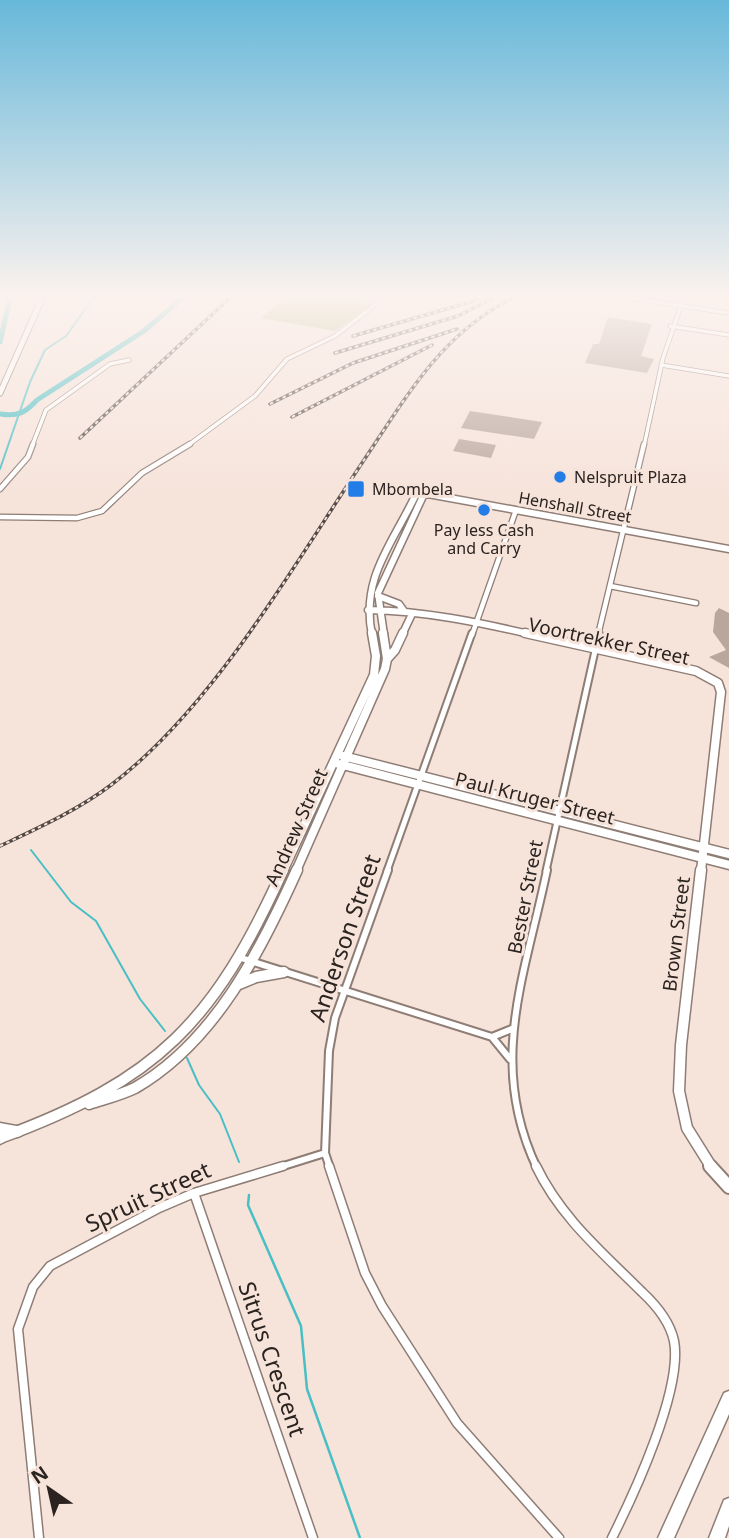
<svg xmlns="http://www.w3.org/2000/svg" width="729" height="1538" font-family="'Noto Sans',sans-serif">
  <rect width="100%" height="100%" fill="#f6e3da"/>
  <path fill="#b7bd87" d="M291,294H340L374,303L335,331L261,318Z"/>
  <g fill="none" stroke-linecap="round" stroke-linejoin="round">
    <path stroke="#47bfc5" stroke-width="2" d="M0,469L30,382L45,350L66,336L96,294
      M31,850L71,902L96,921L140,999L165,1031
      M187,1058L199,1085L220,1114L239,1162"/>
    <path stroke="#47bfc5" stroke-width="2.5" d="M249,1195L248,1205L301,1326L307,1389L360,1538"/>
    <path stroke="#47bfc5" stroke-width="5" d="M0,342L11,294
      M1,414C18,417 26,412 37,400L144,331L187,294"/>
  </g>
  <path fill="#b9a79e" d="M608,317L652,324L641,356L654,359L647,373L585,363L593,344H599Z
    M470,411L542,422L534,439L461,428Z
    M459,439L496,445L491,458L453,451Z
    M719,608L729,613V668L709,657L726,650L713,632L715,613Z"/>
  <g fill="none" stroke-linecap="round" stroke-linejoin="round">
    <defs>
      <path id="street-far4" d="M602,294L729,313
        M670,326L729,335
        M661,365L729,376
        M32,446L46,410L110,364L129,360
        M187,446L255,396L287,359L335,336L389,294
        M644,446L663,358L685,294"/>
      <path id="street-far3" d="M0,489L28,457L33,444
        M0,517L77,518L102,511L142,473L190,444
        M610,586L696,603
        M472,635L516,510
        M598,635L644,444"/>
      <path id="street-far2" d="M387,871L472,633
        M546,871L599,633"/>
      <path id="street-far1" d="M238,957L492,1037L510,1059
        M492,1037L514,1028
        M277,1168L325,1153
        M330,1168L325,1153L329,1051L335,1018L388,870
        M537,1168C487,1063 525,976 547,870"/>
      <path id="street" d="M329,1166L365,1273L382,1306L457,1423L559,1538
        M536,1166C561,1218 602,1252 642,1292C656,1305 670,1322 674,1341C683,1389 634,1494 612,1538
        M194,1193L313,1538
        M39,1538L18,1329L33,1287L50,1266L159,1208L194,1193L283,1166"/>
      <path id="secondary-far4" d="M0,393L44,294"/>
      <path id="secondary-far3" d="M378,596L399,604L404,611
        M368,610C424,611 478,622 533,635
        M372,635C360,577 394,542 417,492L729,549
        M384,635L378,593L424,494
        M402,635L411,616"/>
      <path id="secondary-far2" d="M525,633L696,671L718,683L721,692L701,871
        M387,659L395,650L403,633
        M343,756L729,854
        M339,764L729,865
        M283,871L374,675L376,656L372,633
        M296,871L385,669L387,659L383,633"/>
      <path id="secondary-far1" d="M701,870L681,1045L679,1091L687,1128L712,1168
        M237,985L256,977L284,972
        M89,1104C104,1099 121,1095 135,1088C215,1042 261,950 297,870
        M0,1138C158,1080 214,1022 283,870"/>
      <path id="secondary" d="M710,1166L729,1187"/>
      <path id="primary" d="M0,1123L22,1127L24,1131L22,1135L18,1137L5,1135L4,1142L0,1144Z
        M729,1391V1414L674,1538H658L724,1393Z
        M729,1498V1526L725,1538H709L724,1500Z"/>
    </defs>
    <use href="#street-far4" stroke="#8e7d75" stroke-width="5"/>
    <use href="#street-far3" stroke="#8e7d75" stroke-width="7"/>
    <use href="#street-far2" stroke="#8e7d75" stroke-width="9"/>
    <use href="#street-far1" stroke="#8e7d75" stroke-width="10"/>
    <use href="#street" stroke="#8e7d75" stroke-width="11"/>
    <use href="#secondary-far4" stroke="#8e7d75" stroke-width="7"/>
    <use href="#secondary-far3" stroke="#8e7d75" stroke-width="9"/>
    <use href="#secondary-far2" stroke="#8e7d75" stroke-width="11"/>
    <use href="#secondary-far1" stroke="#8e7d75" stroke-width="13"/>
    <use href="#secondary" stroke="#8e7d75" stroke-width="16"/>
    <use href="#primary" stroke="#8e7d75" stroke-width="3"/>
    <use href="#street-far4" stroke="#fff" stroke-width="3.5"/>
    <use href="#street-far3" stroke="#fff" stroke-width="4.5"/>
    <use href="#street-far2" stroke="#fff" stroke-width="5"/>
    <use href="#street-far1" stroke="#fff" stroke-width="6"/>
    <use href="#street" stroke="#fff" stroke-width="8"/>
    <use href="#secondary-far4" stroke="#fff" stroke-width="5"/>
    <use href="#secondary-far3" stroke="#fff" stroke-width="6"/>
    <use href="#secondary-far2" stroke="#fff" stroke-width="8"/>
    <use href="#secondary-far1" stroke="#fff" stroke-width="10"/>
    <use href="#secondary" stroke="#fff" stroke-width="12"/>
    <use href="#primary" fill="#fff" fill-rule="evenodd"/>
    <defs>
      <path id="rail" d="M353,336L477,300
        M335,353L458,316L493,298
        M270,404L353,363L457,329
        M292,417L432,345
        M80,438L234,294
        M0,846C38,828 78,810 111,785C160,748 201,699 237,650C282,589 322,523 364,460C409,393 444,329 521,294"/>
    </defs>
    <use href="#rail" stroke="#534944" stroke-width="3.5"/>
    <use href="#rail" stroke="#f6e3da" stroke-width="2" stroke-dasharray="3.5" stroke-linecap="butt"/>
  </g>
  <linearGradient id="sky" x2="0" y2="1"><stop stop-color="#67b8da"/><stop offset="0.58" stop-color="#fbf2ee"/><stop offset="1" stop-color="#fbf2ee" stop-opacity="0"/></linearGradient>
  <rect width="729" height="509" fill="url(#sky)"/>
  <g fill="#227de6" stroke="#f6e3da" stroke-width="2.5">
    <circle cx="560" cy="477" r="7"/>
    <rect x="347" y="480" width="18" height="18" rx="3.5"/>
    <circle cx="484" cy="510" r="7"/>
  </g>
  <g text-anchor="middle" stroke-width="6" stroke-linejoin="round" paint-order="stroke">
    <g font-size="16" fill="#2a231f" stroke="#f6e3da" text-anchor="start">
      <text x="574" y="483">Nelspruit Plaza</text>
      <text x="372" y="495">Mbombela</text>
      <text x="484" y="536" text-anchor="middle">Pay less Cash<tspan x="484" dy="18">and Carry</tspan></text>
    </g>
    <g font-size="16" fill="#2a231f" stroke="#f6e3da">
      <text transform="translate(575 507) rotate(10)" y="6">Henshall Street</text>
    </g>
    <g font-size="19" fill="#2a231f" stroke="#f6e3da">
      <text transform="translate(609 641) rotate(12)" y="7">Voortrekker Street</text>
      <text transform="translate(535 798) rotate(14)" y="7">Paul Kruger Street</text>
      <text transform="translate(296 827) rotate(-66)" y="7">Andrew Street</text>
      <text transform="translate(525 897) rotate(-79)" y="7">Bester Street</text>
      <text transform="translate(676 934) rotate(-83)" y="7">Brown Street</text>
    </g>
    <g font-size="23" fill="#2a231f" stroke="#f6e3da">
      <text transform="translate(345 938) rotate(-71)" y="8">Anderson Street</text>
      <text transform="translate(148 1197) rotate(-25)" y="8">Spruit Street</text>
      <text transform="translate(272 1359) rotate(71)" y="8">Sitrus Crescent</text>
    </g>
  </g>
  <g transform="translate(49 1489) rotate(326)" stroke="#f6e3da" stroke-width="5" paint-order="stroke">
  <path d="M0-5L12 26L0 18L-12 26Z" fill="#2a231f"/>
  <text y="-10" font-size="19" font-weight="bold" text-anchor="middle" fill="#2a231f">N</text>
  </g>
</svg>
